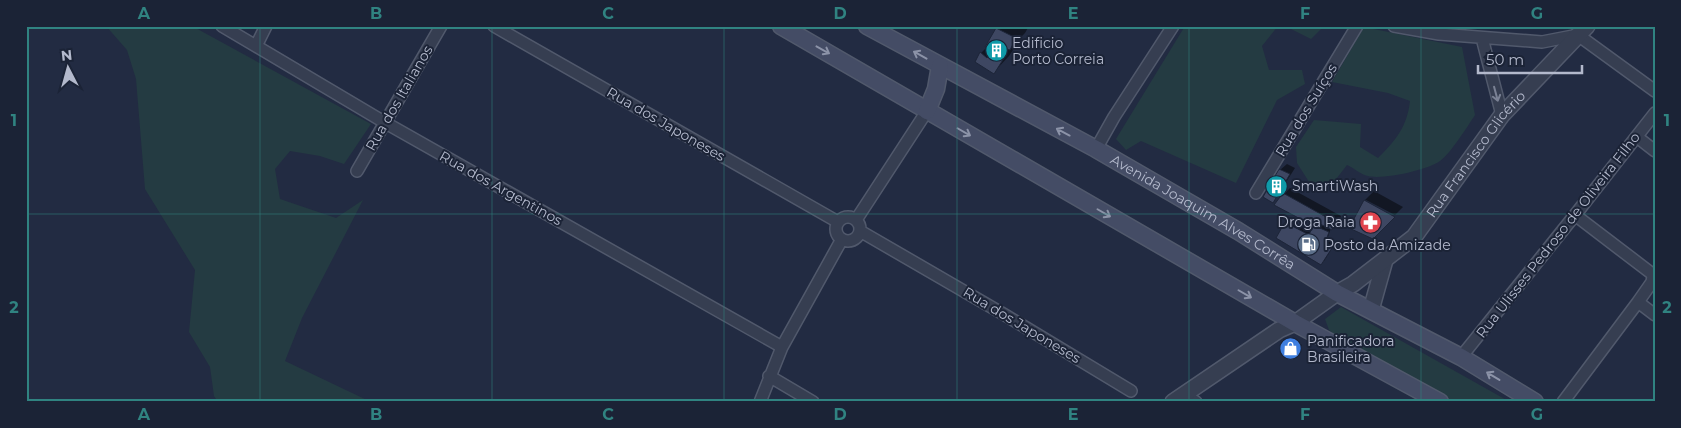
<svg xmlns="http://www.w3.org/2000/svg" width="1681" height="428" font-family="Montserrat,sans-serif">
  <rect width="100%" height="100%" fill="#222b42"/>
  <path fill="#243b42" d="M106,26H192L371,124L344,164L320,156L290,151L275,169L280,199L336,218L363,200L302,318L285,361L371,402H218L214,396L210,367L189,332L195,270L145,189L136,79L127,50Z
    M1185,26H1278L1262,46L1269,70H1302L1305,84L1277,100L1236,183L1141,141L1126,150L1116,139Z
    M1285,26H1324L1311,39Z
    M1364,27L1462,47L1475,115C1467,127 1451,153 1440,161C1428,170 1382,180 1368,176C1361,175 1354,168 1347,165L1333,183L1311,185L1297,163L1296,147L1314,120L1361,124L1360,147L1378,158C1396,140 1407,127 1410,101L1388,93L1332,82Z
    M1341,307L1510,402H1454L1338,338L1329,330L1325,319Z"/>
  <path fill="#0007" d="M1000,26H1029L1025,33L1018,40L1019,41L1009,56L994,72L981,53L987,47Z
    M1287,164L1295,168L1278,195L1272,201L1280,170Z
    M1290,188L1341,216L1338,223L1331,228L1327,240L1334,245L1324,261L1286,223L1288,220L1311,232L1314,225L1317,222L1311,218L1308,222L1284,194Z
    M1374,191L1403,207L1395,215L1366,200V202L1351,227L1365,200Z
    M1292,340L1302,345L1293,354L1289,343Z"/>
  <path fill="#3e4762" stroke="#1d2538" d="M996,28L1016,38L1010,50L1004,48L999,53L1004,58L994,74L975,62L980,52L987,58L992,52L985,47Z
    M1279,169L1290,174L1273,203L1263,197Z
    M1283,193L1335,222L1332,230L1310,219L1308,223L1274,205Z
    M1364,200L1395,217L1373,239L1349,228Z
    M1285,222L1309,235L1313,225L1329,232L1325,243L1332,248L1321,265L1276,238Z
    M1288,342L1300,348L1294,356L1281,350Z"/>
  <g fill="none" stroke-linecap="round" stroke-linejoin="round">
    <defs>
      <path id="minor" d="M222,26L384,122L782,347
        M494,26L838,222
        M1394,26L1439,34L1542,42L1578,35L1655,91
        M1482,38L1502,115
        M256,46L266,26
        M1637,137L1655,151
        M1096,149L1114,117L1173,26
        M357,171L441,26
        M1256,193L1357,26
        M1575,215L1651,273L1653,276L1652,282L1638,302L1655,315
        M836 229a12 12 0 1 1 24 0a12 12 0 1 1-24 0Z
        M856,220L927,111
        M860,231L1005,315L1131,391
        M1461,357L1575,215L1655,113
        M769,376L813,402
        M1184,394L1196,402
        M760,402L782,347L842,239
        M1563,402L1638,302"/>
      <g id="tertiary">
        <path d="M1371,310L1385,260"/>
        <path id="s1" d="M1173,402L1279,330L1295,323L1337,293L1353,284L1414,237L1502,115L1587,26"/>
      </g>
      <g id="secondary">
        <path d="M781,26L1295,323L1440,402"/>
        <path id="s2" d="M867,26L1096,149L1238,231L1337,293L1461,357L1535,402"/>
        <path d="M927,111L936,89L940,66"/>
      </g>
    </defs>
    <use href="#minor" stroke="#51596c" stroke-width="14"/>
    <use href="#tertiary" stroke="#51596c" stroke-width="18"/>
    <use href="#secondary" stroke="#51596c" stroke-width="19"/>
    <use href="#minor" stroke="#363e51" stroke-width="11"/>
    <use href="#tertiary" stroke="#363e51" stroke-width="15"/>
    <use href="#secondary" stroke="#444c65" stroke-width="16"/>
  </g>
  <defs><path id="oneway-shaft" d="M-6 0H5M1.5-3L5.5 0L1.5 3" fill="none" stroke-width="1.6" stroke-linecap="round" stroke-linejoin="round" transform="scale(1.25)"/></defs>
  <g stroke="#8c93a8">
    <use href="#oneway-shaft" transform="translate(823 50) rotate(29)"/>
    <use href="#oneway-shaft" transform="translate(920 55) rotate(-151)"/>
    <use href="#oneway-shaft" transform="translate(964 132) rotate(30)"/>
    <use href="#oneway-shaft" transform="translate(1063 132) rotate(-152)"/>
    <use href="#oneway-shaft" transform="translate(1104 213) rotate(30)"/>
    <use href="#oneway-shaft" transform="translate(1245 294) rotate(30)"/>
    <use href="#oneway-shaft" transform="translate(1493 376) rotate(-149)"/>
  </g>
  <use stroke="#7b8295" href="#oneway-shaft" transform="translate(1496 94) rotate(75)"/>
  <path fill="none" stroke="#308381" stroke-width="1" stroke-opacity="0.55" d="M260,26V402M492,26V402M724,26V402M957,26V402M1189,26V402M1421,26V402M26,214H1655"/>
  <defs>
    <symbol id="building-disc" viewBox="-11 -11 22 22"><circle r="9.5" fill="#0f9aa8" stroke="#1b2336"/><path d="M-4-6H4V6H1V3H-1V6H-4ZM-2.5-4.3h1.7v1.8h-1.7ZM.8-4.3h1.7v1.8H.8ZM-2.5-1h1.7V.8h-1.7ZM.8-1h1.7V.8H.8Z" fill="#fff"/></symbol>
    <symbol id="pharmacy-disc" viewBox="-11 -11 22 22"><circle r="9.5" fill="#e0444e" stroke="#1b2336"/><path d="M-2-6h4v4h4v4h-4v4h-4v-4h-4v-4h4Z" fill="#fff"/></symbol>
    <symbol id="fuel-disc" viewBox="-11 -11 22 22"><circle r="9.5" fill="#5c6f8a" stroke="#1b2336"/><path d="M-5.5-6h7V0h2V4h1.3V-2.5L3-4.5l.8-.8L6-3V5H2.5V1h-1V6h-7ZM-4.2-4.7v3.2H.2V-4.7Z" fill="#fff"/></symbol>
    <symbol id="shop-disc" viewBox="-11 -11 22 22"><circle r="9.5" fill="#3f7fe0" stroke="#1b2336"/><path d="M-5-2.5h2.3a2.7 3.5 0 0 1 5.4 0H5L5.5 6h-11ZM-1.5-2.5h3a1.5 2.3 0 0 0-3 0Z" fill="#fff"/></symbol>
  </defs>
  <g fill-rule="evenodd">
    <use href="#building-disc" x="984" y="38" width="25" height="25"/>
    <use href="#building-disc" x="1264" y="174" width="25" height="25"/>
    <use href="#pharmacy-disc" x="1358" y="210" width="25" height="25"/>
    <use href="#fuel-disc" x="1296" y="232" width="25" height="25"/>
    <use href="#shop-disc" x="1278" y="336" width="25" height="25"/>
  </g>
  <g text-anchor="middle" stroke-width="4" stroke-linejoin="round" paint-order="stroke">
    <g font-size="14" fill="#b3b9cc" stroke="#1b2336" text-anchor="start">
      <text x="1012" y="48">Edificio<tspan x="1012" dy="16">Porto Correia</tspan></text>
      <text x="1292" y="191">SmartiWash</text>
      <text x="1355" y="227" text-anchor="end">Droga Raia</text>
      <text x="1324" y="250">Posto da Amizade</text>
      <text x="1307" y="346">Panificadora<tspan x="1307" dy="16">Brasileira</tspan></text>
    </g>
    <g font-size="14" fill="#b3b9cc" stroke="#1b2336">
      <text transform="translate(399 98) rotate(-60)" y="5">Rua dos Italianos</text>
      <text transform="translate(1306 110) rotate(-59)" y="5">Rua dos Suíços</text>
      <text transform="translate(666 124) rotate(30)" y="5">Rua dos Japoneses</text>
      <text dy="5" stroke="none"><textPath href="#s1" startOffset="396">Rua Francisco Glicério</textPath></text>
      <text transform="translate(501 188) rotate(29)" y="5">Rua dos Argentinos</text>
      <text dy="5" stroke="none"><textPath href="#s2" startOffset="384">Avenida Joaquim Alves Corrêa</textPath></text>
      <text transform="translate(1558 235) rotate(-52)" y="5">Rua Ulisses Pedroso de Oliveira Filho</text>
      <text transform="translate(1022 325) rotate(31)" y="5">Rua dos Japoneses</text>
    </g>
  </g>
  <rect width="1681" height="428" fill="none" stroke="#1b2336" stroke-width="55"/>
  <g transform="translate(68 68) rotate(354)" stroke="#1b2336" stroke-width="4" paint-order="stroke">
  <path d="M0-4L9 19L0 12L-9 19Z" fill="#b3b9cc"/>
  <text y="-8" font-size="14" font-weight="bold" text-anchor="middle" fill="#b3b9cc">N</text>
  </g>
  <path d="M1478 65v8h104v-8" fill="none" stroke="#b3b9cc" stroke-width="2.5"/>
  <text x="1486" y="65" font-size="15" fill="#b3b9cc" stroke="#1b2336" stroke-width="4" paint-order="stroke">50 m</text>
  <rect x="28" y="28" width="1626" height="372" fill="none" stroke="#308381" stroke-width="2"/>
  <g font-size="16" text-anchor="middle" font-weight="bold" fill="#308381">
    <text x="144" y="19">A</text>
    <text x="376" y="19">B</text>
    <text x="608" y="19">C</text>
    <text x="840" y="19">D</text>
    <text x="1073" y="19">E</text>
    <text x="1305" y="19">F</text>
    <text x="1537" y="19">G</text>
    <text x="14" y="126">1</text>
    <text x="1667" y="126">1</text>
    <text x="14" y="313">2</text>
    <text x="1667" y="313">2</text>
    <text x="144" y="420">A</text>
    <text x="376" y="420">B</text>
    <text x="608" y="420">C</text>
    <text x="840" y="420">D</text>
    <text x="1073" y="420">E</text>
    <text x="1305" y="420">F</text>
    <text x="1537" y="420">G</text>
  </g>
</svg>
